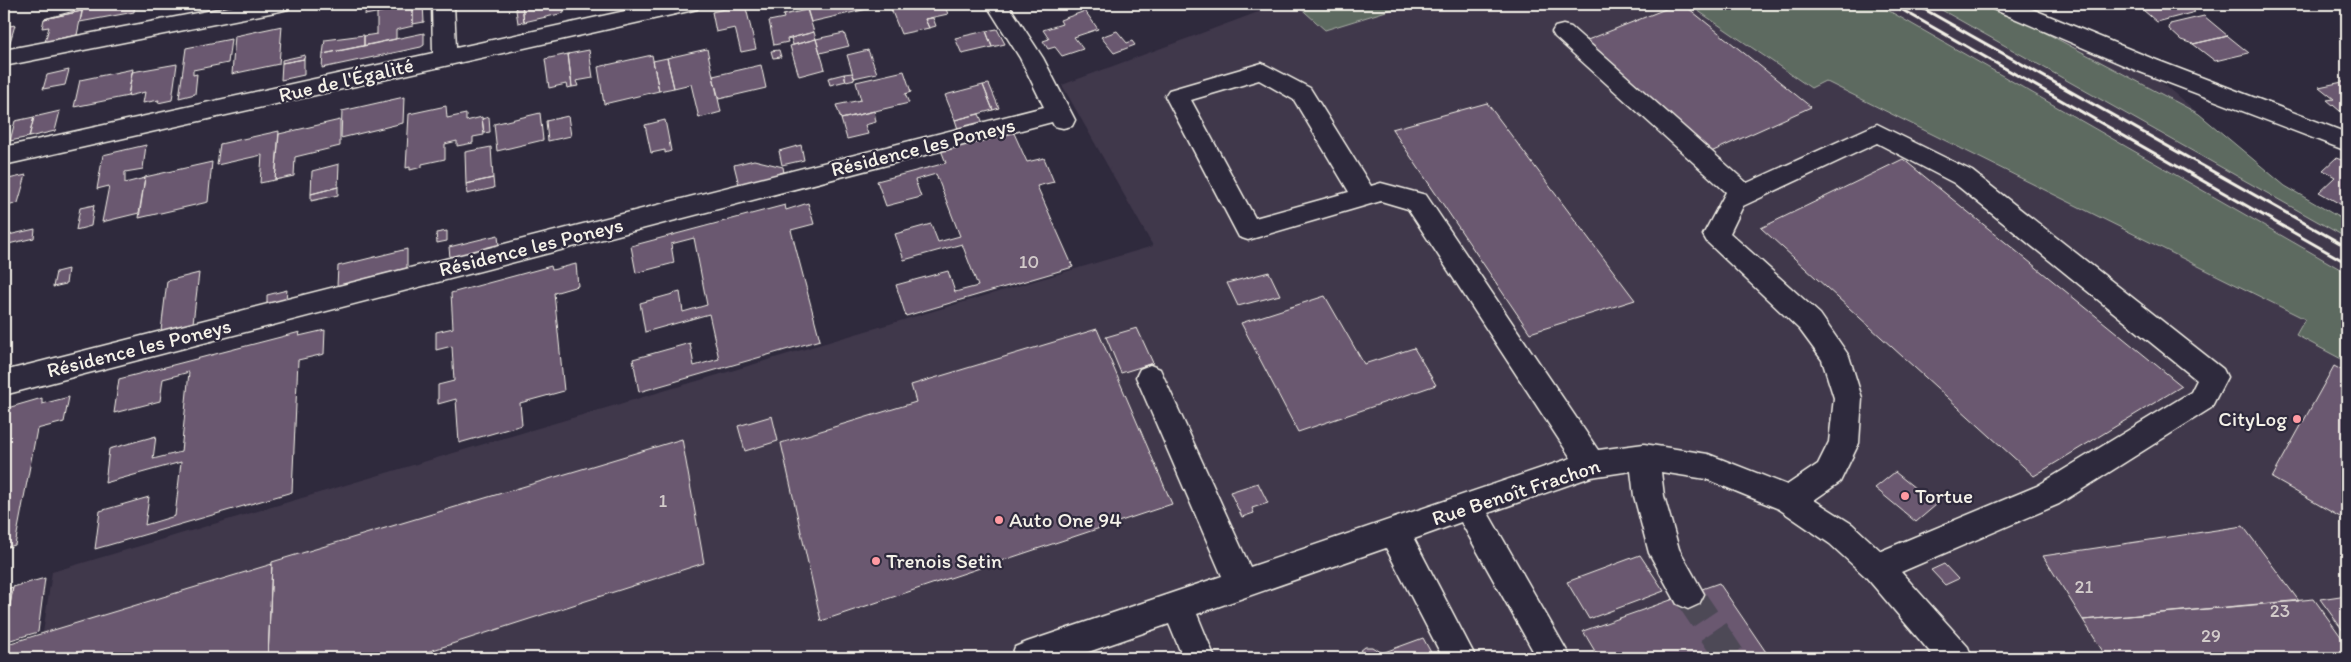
<svg xmlns="http://www.w3.org/2000/svg" width="2351" height="662" font-family="Itim,sans-serif">
  <rect width="100%" height="100%" fill="#2f2a3d"/>
  <filter id="ink" filterUnits="userSpaceOnUse"><feTurbulence type="fractalNoise" baseFrequency=".02" numOctaves="2"/><feDisplacementMap in="SourceGraphic" scale="10" xChannelSelector="R" yChannelSelector="G"/><feConvolveMatrix kernelMatrix="1 2 1 2 8 2 1 2 1" color-interpolation-filters="sRGB"/></filter>
  <g filter="url(#ink)">
    <path fill="#41384c" d="M1280,4H2024L2152,62L2144,68L2285,186L2347,222V658H4V645L43,633L52,572L1153,246L1062,85Z"/>
    <path fill="#5d6a60" stroke="#a8aea4" d="M1296,4H1409L1325,30Z
      M1688,4H1877L2347,273V362L2296,335L2305,319L1825,81L1811,88Z
      M1931,4H1991L2199,114L2285,186L2347,222V238Z"/>
    <path fill="#6a5870" stroke="#f4f1e8" d="M72,4H84L82,11L44,19L74,11Z
      M84,4H135L134,12L80,22Z
      M366,4H381V12L365,15Z
      M423,4L424,22L413,24V5Z
      M515,4H522L524,22L518,23Z
      M522,4H573L564,6V13L524,22Z
      M745,4L756,49L741,52L735,28L716,32L712,12Z
      M826,4H889L811,22L807,8Z
      M889,4H946H944L948,14L925,19L929,28L901,34Z
      M1678,4H1683L1811,107L1711,152L1585,41Z
      M2136,4H2186L2195,12L2157,22Z
      M2223,4H2253L2230,9Z
      M413,5V26L396,30V39L364,46V36L377,34V13Z
      M807,10L814,32L787,39L788,42L774,45L769,21L784,18L783,15Z
      M82,11L77,35L45,42L49,27L42,28L44,19Z
      M1085,11L1098,29L1074,37L1083,49L1062,56L1055,47L1048,49L1043,41L1049,39L1043,30L1062,24L1060,20Z
      M2204,16L2228,36L2193,44L2181,40L2169,29L2170,24Z
      M933,18L936,26L929,28L925,19Z
      M15,25L8,49L4,50V27Z
      M282,26L279,64L232,74L235,36Z
      M997,29L1005,44L992,47L986,31Z
      M986,31L992,47L962,54L955,38Z
      M1117,31L1127,43L1132,41L1135,45L1114,53L1101,37Z
      M814,32L816,39L793,45L791,38Z
      M424,33V45L421,47L322,68L323,54Z
      M844,33L849,46L820,53L816,39Z
      M364,35V46L323,54L325,40Z
      M2228,36L2249,53L2215,61L2193,44Z
      M231,39L228,63L193,70V75L197,74L195,94L179,98L186,48Z
      M816,39L825,69L799,76L790,46Z
      M707,49L721,112L699,118L691,84L674,88L667,58Z
      M589,50L593,78L576,81L578,86L572,87L568,54Z
      M779,50L781,57L773,58L771,51Z
      M868,50L877,73L854,78L847,55Z
      M568,54L572,87L567,88L566,84L549,88L545,59Z
      M305,55L304,59L282,63V60Z
      M652,55L659,91L604,104L598,67Z
      M667,58L674,88L659,91L653,61Z
      M304,59V75L281,80L282,63Z
      M177,64L172,100L158,103L159,100L143,103L145,92L128,96L132,72Z
      M761,65L766,88L719,99L713,76Z
      M133,69L128,96L74,107L80,80Z
      M69,70L65,85L43,89L47,75Z
      M904,71L911,92L905,94L909,103L841,119L836,105L861,100L856,82Z
      M852,73L855,79L846,81L844,74Z
      M844,74L846,81L830,85L828,78Z
      M2347,81V111H2340L2327,100L2334,99L2319,87Z
      M989,84L999,108L993,110L983,85Z
      M983,85L993,110L955,120L945,95Z
      M404,97L403,123L341,138L342,111Z
      M1487,103L1635,300L1530,333L1392,129Z
      M446,106L447,118L466,114V121L482,117L484,135L473,137V143L457,146V141L445,144V159L422,164V167L410,170V167L406,168L409,114Z
      M60,111L55,131L29,137L34,117Z
      M874,111L876,122L865,125L868,134L847,139L841,119Z
      M540,113L543,140L497,151L494,124Z
      M979,114L983,123L958,129L955,120Z
      M568,116L571,136L548,141L546,121Z
      M34,117L29,137L10,141L15,121Z
      M489,117L490,132L484,133L482,119Z
      M340,120V146L295,157L294,176L275,180L279,134Z
      M665,120L671,151L665,153V150L651,153L645,125Z
      M279,131L275,180L260,183L262,155L217,165L220,144Z
      M1013,131L1027,162L1044,158L1054,182L1037,186L1073,267L906,316L896,285L948,271L955,292L978,286L962,244L904,260L895,234L931,224L938,242L960,236L936,174L915,180L921,197L886,206L877,181L946,163L941,150Z
      M146,145L143,169L125,172V183L145,178L139,213L102,222L109,186L97,189L103,155Z
      M801,145L804,160L782,165L779,151Z
      M491,147L493,178L466,184L465,152Z
      M2336,158L2347,162V208L2319,192L2335,177L2323,170Z
      M1903,159L2182,386L2034,476L1761,228Z
      M754,160L783,167L784,173L739,185L734,165Z
      M212,162L208,202L139,218L145,177Z
      M339,164L338,187L311,194L312,171Z
      M26,175L18,203L4,207V180Z
      M493,178L494,188L467,194L466,184Z
      M338,187V195L311,201V194Z
      M808,203L814,224L791,230L820,340L639,392L633,359L690,343L694,366L719,359L709,314L645,332L640,303L680,292L683,312L707,305L694,238L671,244L674,263L636,273L631,246L785,205L786,210Z
      M94,205L91,226L76,230L80,208Z
      M35,229L34,238L4,245V236Z
      M447,231V241L437,243L436,233Z
      M498,235L499,246L450,258L449,247Z
      M407,249V268L337,286L338,266Z
      M576,264L578,286L554,293L564,391L520,403L522,425L459,443L456,399L438,404V385L454,381L452,346L436,350V332L453,328L451,293L551,266L552,270Z
      M68,269L66,284L53,287L56,272Z
      M1269,272L1280,295L1238,306L1227,283Z
      M199,273L193,323L161,331L167,281Z
      M287,290L286,299L267,304V295Z
      M1325,296L1364,364L1414,348L1436,385L1298,432L1241,323Z
      M1137,328L1153,363L1121,373L1106,337Z
      M1097,329L1172,504L821,621L781,443L916,402L911,385Z
      M325,330L324,354L298,360L292,492L95,549L100,511L149,497L145,525L175,516L181,462L105,483L109,449L156,436L153,459L181,452L189,372L163,379L160,401L114,413L119,379L300,332L299,336Z
      M2334,366L2347,373V521L2272,478Z
      M69,397L64,422L37,429L15,545L4,548V409L42,398V404Z
      M772,416L778,441L745,451L738,426Z
      M682,439L704,563L408,658H268L272,562Z
      M1895,472L1936,505L1916,522L1875,488Z
      M1258,483L1268,503L1252,508L1254,513L1242,517L1230,492Z
      M2243,526L2299,601L2083,620L2043,556Z
      M1640,555L1664,591L1589,619L1567,582Z
      M272,564L268,658H4V645Z
      M1944,564L1958,579L1945,585L1931,570Z
      M45,578L38,632L4,642L13,587Z
      M1719,583L1770,658H1599L1583,631Z
      M13,587L4,640V590Z
      M2347,595V636L2320,599Z
      M2314,599L2347,645V658H2107L2083,620Z
      M1423,638L1434,658H1360V651L1365,647H1373L1382,653Z"/>
    <g fill="none" stroke-linecap="round" stroke-linejoin="round">
      <path stroke="#4d4857" stroke-width="30" stroke-dasharray="30 15" stroke-linecap="butt" d="M1688,594L1731,658"/>
      <defs>
        <path id="minor" d="M244,4H291L288,9L280,11L4,66V50Z
          M432,4H454L456,48L657,4H700L697,9L689,11L4,165V147L433,53Z
          M986,4H1008L1043,58L1075,120L1072,126L1063,128L1054,126L1052,122L4,395V371L1044,107L1020,58Z
          M1990,4H2020L2151,58L2347,133V151L2135,70L1993,9Z
          M1563,25L1571,27L1747,183L1877,124L1972,171L2223,369L2227,377L2211,408L2059,504L1901,572L1968,647L1972,658H1935L1866,577L1830,544L1779,509L1706,479L1661,472L1664,496L1679,549L1704,594L1699,604L1688,609L1677,604L1649,553L1634,496L1631,471L1591,477L1488,513L1571,658H1537L1461,522L1414,539L1476,658H1443L1386,548L1197,614L1215,658H1183L1169,624L1071,658H1011L1015,647L1027,642L1222,576L1136,377L1140,369L1150,365L1160,369L1250,567L1571,458L1408,209L1381,201L1248,240L1239,237L1165,96L1169,90L1262,63L1310,88L1371,186L1381,183L1426,195L1598,450L1644,444L1708,454L1787,485L1818,464L1829,442L1834,398L1822,360L1800,330L1707,242L1703,235L1726,192L1555,37L1552,32L1555,27ZM1259,80L1294,100L1349,192L1255,218L1191,100ZM1877,143L1954,183L2197,380L2191,392L2037,486L1881,551L1852,524L1814,500L1840,482L1859,443L1862,398L1849,356L1820,314L1730,233L1743,206Z"/>
      </defs>
      <use href="#minor" stroke="#f4f1e8" stroke-width="3"/>
      <use href="#minor" fill="#2f2a3d" fill-rule="evenodd"/>
      <path stroke="#f4f1e8" stroke-width="3" d="M1892,4L2347,263
        M1915,4L2347,247"/>
    </g>
  </g>
  <g fill="#ff9aa2" stroke="#2f2a3d" stroke-width="2">
    <circle cx="2297" cy="419" r="5"/>
    <circle cx="1905" cy="496" r="5"/>
    <circle cx="999" cy="520" r="5"/>
    <circle cx="876" cy="561" r="5"/>
  </g>
  <g text-anchor="middle" stroke-width="4.5" stroke-linejoin="round" paint-order="stroke">
    <g font-size="19" fill="#d2cbca">
      <text x="1029" y="268">10</text>
      <text x="663" y="507">1</text>
      <text x="2084" y="593">21</text>
      <text x="2280" y="617">23</text>
      <text x="2211" y="642">29</text>
    </g>
    <g font-size="21" fill="#f4f1e8" stroke="#2f2a3d">
      <text transform="translate(346 80) rotate(-13)" y="7">Rue de l'Égalité</text>
      <text transform="translate(923 147) rotate(-14)" y="7">Résidence les Poneys</text>
      <text transform="translate(531 247) rotate(-14)" y="7">Résidence les Poneys</text>
      <text transform="translate(139 348) rotate(-14)" y="7">Résidence les Poneys</text>
      <text transform="translate(1516 492) rotate(-18)" y="7">Rue Benoît Frachon</text>
    </g>
    <g font-size="21" fill="#f4f1e8" stroke="#2f2a3d" text-anchor="start">
      <text x="2287" y="426" text-anchor="end">CityLog</text>
      <text x="1915" y="503">Tortue</text>
      <text x="1009" y="527">Auto One 94</text>
      <text x="886" y="568">Trenois Setin</text>
    </g>
  </g>
  <rect width="2351" height="662" fill="none" stroke="#2f2a3d" stroke-width="20"/>
  <rect x="10" y="10" width="2331" height="642" fill="none" stroke="#f4f1e8" stroke-width="2" filter="url(#ink)"/>
</svg>
